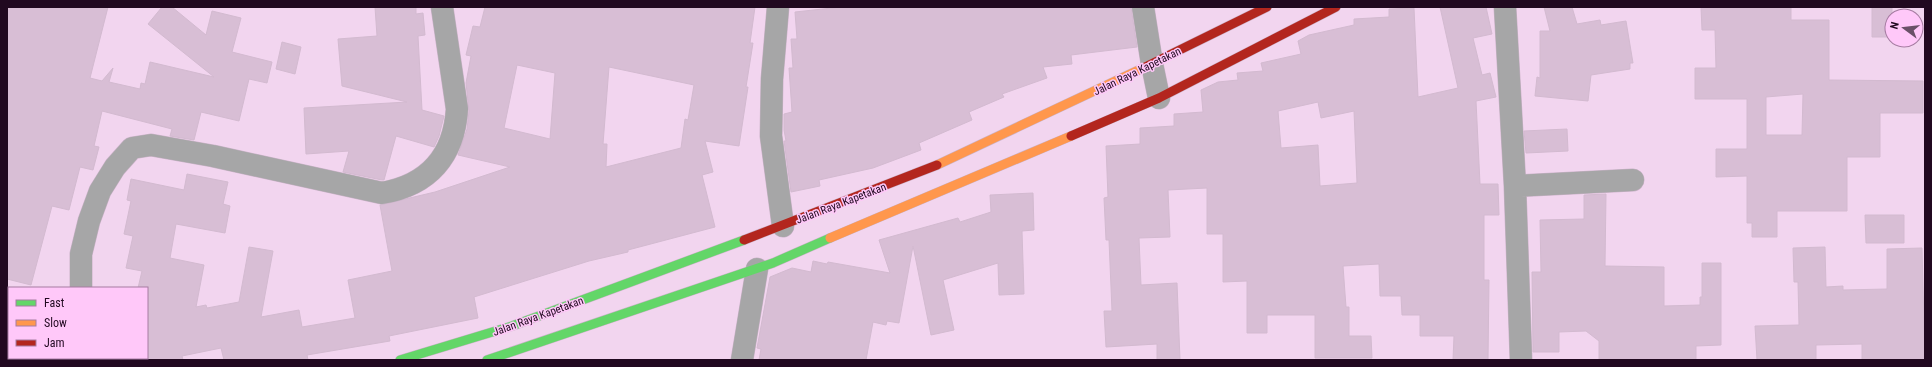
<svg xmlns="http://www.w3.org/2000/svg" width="1932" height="367" font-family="'Roboto Condensed',sans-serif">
  <rect width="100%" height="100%" fill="#f2d5ef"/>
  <path fill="#d8bed5" stroke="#d3bad0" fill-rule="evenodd" d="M7,7H108L90,78L102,81L113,68L109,82L140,89L141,83L145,84L150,62L214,77L148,24L162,7H172L206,35L212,11L241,18L232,52L272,62L267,83L249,79L239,121L201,112L194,140L170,136L172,129L102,111L94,146L99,147L93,170L80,167L69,210L52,206L31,285L7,279Z
    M375,7H416V14L423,13L425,35L418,36L422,110L444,116L439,136L434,147L396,136L384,180H382L343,172L349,151L306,154L304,108L407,102L342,86L338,39L377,36Z
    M485,7H755L750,43H753L746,87H748L739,146L705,141L713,172L702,175L715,227L628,250V252L589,261L474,297L478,318L389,336L390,341L307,355L308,360H224L221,348L182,356L183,360H147V288H138L142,271L126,268L133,236L124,234L131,201L127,200L131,179L184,190L187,174L228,182L223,204L230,206L225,233L176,224L170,258L204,265L196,307L206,305L207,308L239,302L249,247L273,251L261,317L299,310L302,327L355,318L348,280L392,271L380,205L435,192L510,167L458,155L467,129L469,111L466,83L471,56L466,55L473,26L480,27ZM517,65L555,73L550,139L504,128ZM609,67L694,85L688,120L685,119L681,148L606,167L607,144H603Z
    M841,7H1131L1137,47L1071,55L1072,64L1043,67L1047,78L1002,94L1004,97L969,112L972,120L919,143L921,150L873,168L819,180L820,186L791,192L784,141H786L784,130V114L792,112L789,68H793L791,39H797L795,12Z
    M1440,7H1486L1492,34L1473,38L1482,75L1490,73L1496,97L1476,101L1480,184H1498L1499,215H1484V280H1489L1488,360H1453L1454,336H1420V315H1402L1401,296H1380L1379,264L1343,266L1346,307H1349V336H1371L1372,358H1315V315H1267V333H1247V281L1223,282V234H1207V188L1168,190L1170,237L1139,238L1141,285L1177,283L1180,360H1157V344L1106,347L1104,311H1112L1109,240H1106L1104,198L1108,197L1106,146L1140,144V128L1174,126V114L1203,112L1201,90L1218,82L1238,80L1237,73L1263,71L1261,63L1301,54L1298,41L1309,35L1354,25V19L1389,17V9L1414,8L1418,97L1458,88ZM1318,102L1321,118L1354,111L1357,183L1320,186L1318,145L1281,148L1278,111Z
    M1544,7H1572L1577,24L1600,20L1601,25L1626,21L1633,63H1630V69L1591,75L1588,101L1535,96L1537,77L1540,78V31H1550Z
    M1701,7H1791V20H1829V80L1923,81V113H1880V157H1847V211H1777V237H1752V223H1747V176L1716,177V149H1747V99H1695V68H1716L1715,30H1702ZM1803,94L1802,135H1766V97Z
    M1872,7H1892V37H1872Z
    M282,42L301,47L295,74L276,69Z
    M1567,129L1568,151L1526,153L1524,131Z
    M1033,193L1034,230L1022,231L1024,294L999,295L998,263L943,280L954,330L931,335L913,246L899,323L887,321L886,325L873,322L866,360H759L761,349L757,348L770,277L792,268L811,272L813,261L827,264L828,262L890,273L879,240L958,218L960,222L991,212L990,195Z
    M1606,194L1605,266L1664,267V306L1700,305V297H1702V263H1721V345L1696,346V360H1599V341L1586,331L1559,332V352H1533L1532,272H1541L1540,220L1584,219V195Z
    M1865,215H1904V243H1866Z
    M1825,247L1826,287L1843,286V290L1887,289V249L1922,248L1925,360H1862V344L1816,345V360H1757L1755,326L1799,325L1798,282H1794L1793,248Z"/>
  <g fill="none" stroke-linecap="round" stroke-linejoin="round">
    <defs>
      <path id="street" d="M778,7L772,79L771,136L783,226
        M1143,7L1152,64L1159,98
        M1505,7L1515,186L1521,360
        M1515,186L1633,180
        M81,288V254L89,221L100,191L115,167L132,148L151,145L213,156L382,193C429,185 454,156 457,109L442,7
        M98,358V360
        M742,360L757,269"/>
      <path id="fast" d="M400,360L512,326L744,240
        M487,360L773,263L830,238"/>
      <path id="slow" d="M937,165L1143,68
        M830,238L1071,136"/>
      <path id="jam" d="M1143,68L1267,7
        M1071,136L1159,98L1336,7
        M744,240L937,165"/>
    </defs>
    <use href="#street" stroke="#cab3c8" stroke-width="23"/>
    <use href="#fast" stroke="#cab3c8" stroke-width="10"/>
    <use href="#slow" stroke="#cab3c8" stroke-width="10"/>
    <use href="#jam" stroke="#cab3c8" stroke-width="10"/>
    <use href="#street" stroke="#a6a6a7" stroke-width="22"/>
    <use href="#fast" stroke="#63d668" stroke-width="9"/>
    <use href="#slow" stroke="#ff974d" stroke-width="9"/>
    <use href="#jam" stroke="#b3261e" stroke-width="9"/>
  </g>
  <g text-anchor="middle" stroke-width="3" stroke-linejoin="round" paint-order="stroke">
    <g font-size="11" fill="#210920" stroke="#ffc8f9">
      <text transform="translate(1137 71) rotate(-26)" y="4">Jalan Raya Kapetakan</text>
      <text transform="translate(841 203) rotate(-21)" y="4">Jalan Raya Kapetakan</text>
      <text transform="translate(538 316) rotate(-20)" y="4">Jalan Raya Kapetakan</text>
    </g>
  </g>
  <rect width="1932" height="367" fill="none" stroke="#210920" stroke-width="16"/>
  <rect x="8" y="287" width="140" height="72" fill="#ffc8f9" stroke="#a67ca2"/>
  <rect x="16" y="300" width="20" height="6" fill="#63d668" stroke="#a67ca2"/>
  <text x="44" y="307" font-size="12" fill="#210920">Fast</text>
  <rect x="16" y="320" width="20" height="6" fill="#ff974d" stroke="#a67ca2"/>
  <text x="44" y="327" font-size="12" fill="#210920">Slow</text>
  <rect x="16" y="340" width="20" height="6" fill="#b3261e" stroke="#a67ca2"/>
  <text x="44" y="347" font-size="12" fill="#210920">Jam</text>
  <g transform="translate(1904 28) rotate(285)"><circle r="19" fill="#ffc8f9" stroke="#a67ca2"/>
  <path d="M0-3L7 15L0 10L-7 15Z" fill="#6a5068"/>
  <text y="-6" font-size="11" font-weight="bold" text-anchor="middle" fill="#210920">N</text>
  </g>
</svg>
